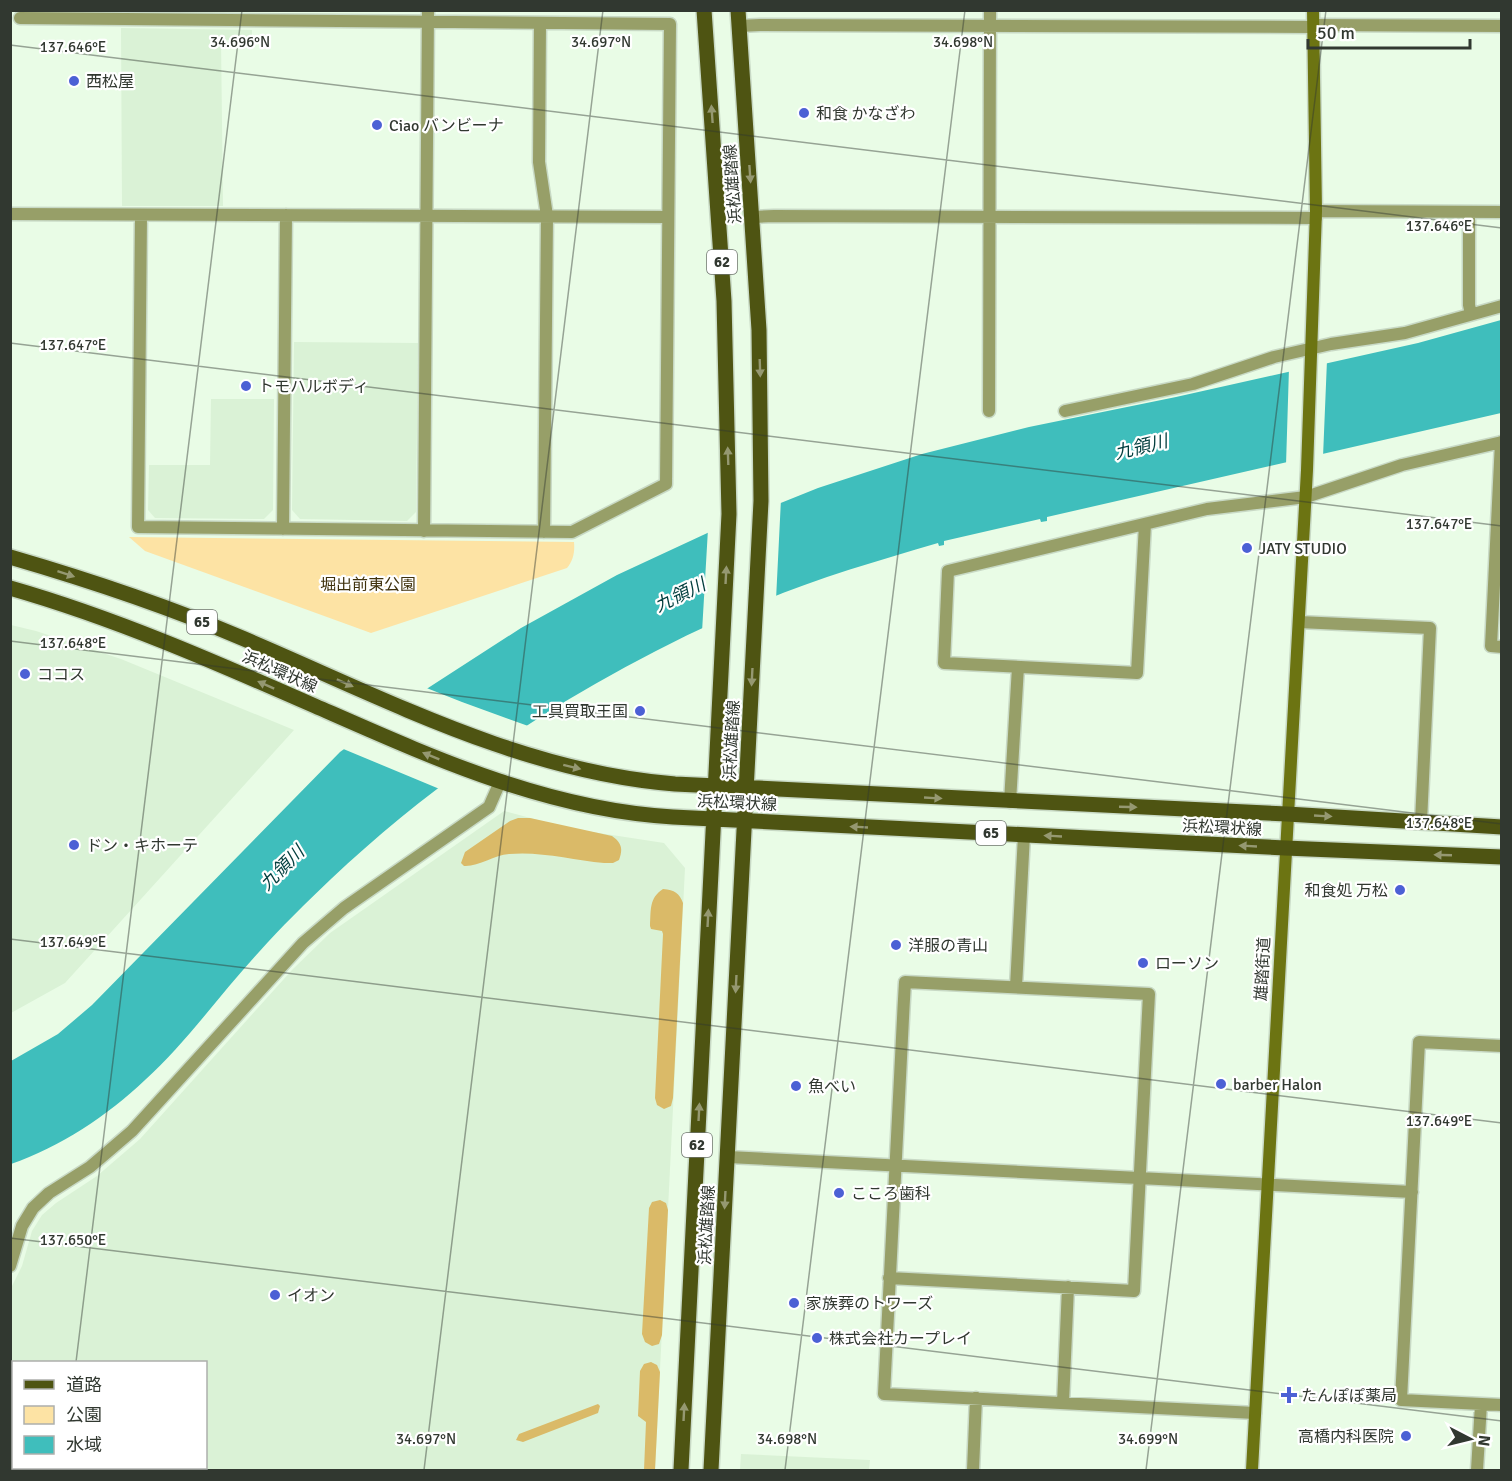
<svg xmlns="http://www.w3.org/2000/svg" width="1512" height="1481" font-family="Signika,'Noto Sans JP',sans-serif">
  <rect width="100%" height="100%" fill="#e9fce6"/>
  <path fill="#daf2d6" d="M121,28L252,30V40H221L223,206H122Z
    M294,342L418,343L416,512L407,521L300,519L292,510Z
    M211,399H274L273,510L264,519L155,518L148,510L149,465H210Z
    M11,625L36,631L121,659L294,730L65,983L11,1013Z
    M504,811L549,823L586,831L664,843L685,868L655,1470H38L37,1468H206V1362H14L13,1408L10,1401V1290L22,1266L32,1231L42,1215L56,1203L97,1176L140,1139L292,970L330,933Z
    M741,1454L870,1460L869,1470H740Z"/>
  <path fill="#fde3a4" d="M129,537L574,542C575,552 573,561 567,568L371,633L145,551Z"/>
  <path fill="#daba68" d="M518,818H530L612,836C622,843 623,849 619,860L613,863H604C573,860 540,851 509,854C494,855 478,867 464,866L461,863L465,852L510,821Z
    M663,889C675,890 679,893 683,903L673,1098L671,1106L664,1109L657,1105L655,1098L663,934L662,931L651,929L650,926C651,910 649,898 663,889Z
    M660,1200L666,1203L668,1210L662,1335L659,1344L652,1346L645,1342L642,1334L649,1208L652,1202Z
    M651,1362L657,1365L660,1372L655,1470H644L646,1422L638,1416L640,1371L644,1364Z
    M598,1404L600,1406L598,1413L523,1442L516,1440L519,1434Z"/>
  <path fill="#3fbebc" d="M1501,320V413L1047,517V521L1041,522L1040,519L944,541V545L939,546L938,543C874,562 810,580 749,607C596,673 453,764 331,879C306,903 281,927 259,952C221,993 186,1043 145,1080C107,1116 60,1147 11,1164V1061L58,1034L92,1005L340,752L428,688L521,628L617,575L716,529L818,488L922,454L1029,427L1176,397L1418,343Z"/>
  <path fill="#e9fce6" d="M1327,360L1323,457L1286,465L1289,368Z
    M781,499L776,600L702,632L708,529Z
    M424,687L462,702L531,727L489,754L442,790L341,748Z"/>
  <g fill="none" stroke-linecap="round" stroke-linejoin="round">
    <defs>
      <path id="street" d="M20,18L670,24L666,484L572,532L138,527L141,215
        M540,23L539,162L547,216L544,532
        M1313,25L1502,26
        M739,26L760,25L1313,27
        M1316,211L1502,212
        M1469,212V305L1471,314
        M10,214L668,217
        M753,217L774,216L1316,218
        M989,411L990,10
        M1065,411L1193,384L1274,357L1331,344L1405,333L1502,306
        M1501,442L1491,646L1502,647
        M1145,524L1137,673L944,663L948,571L1207,509L1306,497L1402,465L1502,442
        M283,529L286,215
        M424,531L428,10
        M1299,622L1430,628L1421,822
        M1010,802L1018,667
        M1016,987L1024,835
        M1502,1046L1419,1042L1401,1400L1502,1405
        M728,1157L1412,1192
        M10,1266L22,1226L33,1208L49,1193L90,1167L132,1131L303,943L344,908L489,807L500,782
        M889,1278L1134,1291L1149,994L905,982C897,1119 890,1256 884,1394L1255,1413
        M1063,1403L1068,1287
        M973,1470L976,1398
        M1477,1470L1481,1404"/>
      <path id="secondary" d="M1252,1470L1307,470L1316,211L1313,10"/>
      <path id="primary" d="M10,557C89,580 167,606 242,638C382,697 521,772 675,784L1287,814L1502,827
        M10,588C115,618 215,662 315,706C429,756 546,810 673,817L1285,848L1502,857
        M681,1470L729,514L724,301L704,10
        M711,1470L761,501L759,330L738,10"/>
    </defs>
    <use href="#street" stroke="#c8d9c5" stroke-width="15"/>
    <use href="#secondary" stroke="#c8d9c5" stroke-width="15"/>
    <use href="#primary" stroke="#c8d9c5" stroke-width="18"/>
    <use href="#street" stroke="#979f68" stroke-width="12"/>
    <use href="#secondary" stroke="#6c7412" stroke-width="12"/>
    <use href="#primary" stroke="#4e5412" stroke-width="15"/>
  </g>
  <defs><path id="oneway-solid" d="M-6-.8H1V-3.2L6.5 0L1 3.2V.8H-6Z" transform="scale(1.5)"/></defs>
  <g fill="#959871">
    <use href="#oneway-solid" transform="translate(712 114) rotate(-94)"/>
    <use href="#oneway-solid" transform="translate(750 174) rotate(86)"/>
    <use href="#oneway-solid" transform="translate(760 368) rotate(88)"/>
    <use href="#oneway-solid" transform="translate(728 456) rotate(-92)"/>
    <use href="#oneway-solid" transform="translate(66 574) rotate(18)"/>
    <use href="#oneway-solid" transform="translate(726 575) rotate(-87)"/>
    <use href="#oneway-solid" transform="translate(752 677) rotate(93)"/>
    <use href="#oneway-solid" transform="translate(345 683) rotate(24)"/>
    <use href="#oneway-solid" transform="translate(266 685) rotate(-156)"/>
    <use href="#oneway-solid" transform="translate(431 756) rotate(-158)"/>
    <use href="#oneway-solid" transform="translate(572 767) rotate(14)"/>
    <use href="#oneway-solid" transform="translate(933 798) rotate(3)"/>
    <use href="#oneway-solid" transform="translate(1128 807) rotate(2)"/>
    <use href="#oneway-solid" transform="translate(1323 816) rotate(3)"/>
    <use href="#oneway-solid" transform="translate(859 827) rotate(-177)"/>
    <use href="#oneway-solid" transform="translate(1053 836) rotate(-177)"/>
    <use href="#oneway-solid" transform="translate(1248 846) rotate(-177)"/>
    <use href="#oneway-solid" transform="translate(1443 855) rotate(-178)"/>
    <use href="#oneway-solid" transform="translate(708 918) rotate(-87)"/>
    <use href="#oneway-solid" transform="translate(736 984) rotate(93)"/>
    <use href="#oneway-solid" transform="translate(699 1112) rotate(-87)"/>
    <use href="#oneway-solid" transform="translate(725 1200) rotate(93)"/>
    <use href="#oneway-solid" transform="translate(684 1412) rotate(-87)"/>
  </g>
  <path fill="none" stroke="#313830" stroke-width="1.5" stroke-opacity="0.45" d="M10,45L1502,228M10,343L1502,526M10,641L1502,824M10,939L1502,1123M10,1238L1502,1421M76,1362L242,10M63,1470V1468M424,1470L603,10M785,1470L965,10M1146,1470L1326,10"/>
  <g fill="#4c60d5" stroke="#fff" stroke-width="2">
    <circle cx="74" cy="81" r="6"/>
    <circle cx="804" cy="113" r="6"/>
    <circle cx="377" cy="125" r="6"/>
    <circle cx="246" cy="386" r="6"/>
    <circle cx="1247" cy="548" r="6"/>
    <circle cx="25" cy="674" r="6"/>
    <circle cx="640" cy="711" r="6"/>
    <circle cx="74" cy="845" r="6"/>
    <circle cx="1400" cy="890" r="6"/>
    <circle cx="896" cy="945" r="6"/>
    <circle cx="1143" cy="963" r="6"/>
    <circle cx="1221" cy="1084" r="6"/>
    <circle cx="796" cy="1086" r="6"/>
    <circle cx="839" cy="1193" r="6"/>
    <circle cx="275" cy="1295" r="6"/>
    <circle cx="794" cy="1303" r="6"/>
    <circle cx="817" cy="1338" r="6"/>
    <path d="M1286 1386h6v6h6v6h-6v6h-6v-6h-6v-6h6z"/>
    <circle cx="1406" cy="1436" r="6"/>
  </g>
  <g text-anchor="middle" stroke-width="4.5" stroke-linejoin="round" paint-order="stroke">
    <g fill="#fff" stroke="#6f746e" stroke-width="1.5">
      <rect x="707" y="250" width="30" height="24" rx="4.5"/>
      <rect x="187" y="610" width="30" height="24" rx="4.5"/>
      <rect x="976" y="821" width="30" height="24" rx="4.5"/>
      <rect x="682" y="1133" width="30" height="24" rx="4.5"/>
    </g>
    <g font-size="15" font-weight="bold" fill="#313830">
      <text x="722" y="267">62</text>
      <text x="202" y="627">65</text>
      <text x="991" y="838">65</text>
      <text x="697" y="1150">62</text>
    </g>
    <g font-size="16" fill="#313830" stroke="#fff" text-anchor="start">
      <text x="86" y="87">西松屋</text>
      <text x="816" y="119">和食 かなざわ</text>
      <text x="389" y="131">Ciao バンビーナ</text>
      <text x="258" y="392">トモハルボディ</text>
      <text x="1259" y="554">JATY STUDIO</text>
      <text x="37" y="680">ココス</text>
      <text x="628" y="717" text-anchor="end">工具買取王国</text>
      <text x="86" y="851">ドン・キホーテ</text>
      <text x="1388" y="896" text-anchor="end">和食処 万松</text>
      <text x="908" y="951">洋服の青山</text>
      <text x="1155" y="969">ローソン</text>
      <text x="1233" y="1090">barber Halon</text>
      <text x="808" y="1092">魚べい</text>
      <text x="851" y="1199">こころ歯科</text>
      <text x="287" y="1301">イオン</text>
      <text x="806" y="1309">家族葬のトワーズ</text>
      <text x="829" y="1344">株式会社カープレイ</text>
      <text x="1301" y="1401">たんぽぽ薬局</text>
      <text x="1394" y="1442" text-anchor="end">高橋内科医院</text>
    </g>
    <g font-size="16" fill="#313830" stroke="#fff">
      <text transform="translate(732 184) rotate(-94)" y="6">浜松雄踏線</text>
      <text transform="translate(280 671) rotate(24)" y="6">浜松環状線</text>
      <text transform="translate(731 740) rotate(-87)" y="6">浜松雄踏線</text>
      <text transform="translate(737 802) rotate(3)" y="6">浜松環状線</text>
      <text transform="translate(1222 827) rotate(3)" y="6">浜松環状線</text>
      <text transform="translate(1262 969) rotate(-87)" y="6">雄踏街道</text>
      <text transform="translate(706 1225) rotate(-87)" y="6">浜松雄踏線</text>
    </g>
    <g font-size="16" fill="#3f310c" stroke="#fff">
      <text x="368" y="590">堀出前東公園</text>
    </g>
    <g font-size="18" font-style="italic" fill="#013d3d" stroke="#fff">
      <text transform="translate(1141 447) rotate(-14)" y="6">九領川</text>
      <text transform="translate(680 595) rotate(-26)" y="6">九領川</text>
      <text transform="translate(282 868) rotate(-45)" y="6">九領川</text>
    </g>
  </g>
  <g font-size="15" text-anchor="middle" fill="#313830" stroke="#fff" stroke-width="4.5" stroke-linejoin="round" paint-order="stroke">
    <text x="240" y="47">34.696°N</text>
    <text x="601" y="47">34.697°N</text>
    <text x="963" y="47">34.698°N</text>
    <text x="73" y="52">137.646°E</text>
    <text x="1439" y="231">137.646°E</text>
    <text x="73" y="350">137.647°E</text>
    <text x="1439" y="529">137.647°E</text>
    <text x="73" y="648">137.648°E</text>
    <text x="1439" y="828">137.648°E</text>
    <text x="73" y="947">137.649°E</text>
    <text x="1439" y="1126">137.649°E</text>
    <text x="73" y="1245">137.650°E</text>
    <text x="426" y="1444">34.697°N</text>
    <text x="787" y="1444">34.698°N</text>
    <text x="1148" y="1444">34.699°N</text>
  </g>
  <rect width="1512" height="1481" fill="none" stroke="#313830" stroke-width="24"/>
  <rect x="12" y="1361" width="195" height="108" fill="#ffffff" stroke="#adafac" stroke-width="1.5"/>
  <rect x="24" y="1380" width="30" height="9" fill="#4e5412" stroke="#adafac" stroke-width="1.5"/>
  <text x="66" y="1391" font-size="18" fill="#313830">道路</text>
  <rect x="24" y="1406" width="30" height="18" fill="#fde3a4" stroke="#adafac" stroke-width="1.5"/>
  <text x="66" y="1421" font-size="18" fill="#313830">公園</text>
  <rect x="24" y="1436" width="30" height="18" fill="#3fbebc" stroke="#adafac" stroke-width="1.5"/>
  <text x="66" y="1451" font-size="18" fill="#313830">水域</text>
  <g transform="translate(1470 1439) rotate(97)" stroke="#ffffff" stroke-width="4.5" paint-order="stroke">
  <path d="M0-4.5L10 22L0 15L-10 22Z" fill="#313830"/>
  <text y="-9" font-size="16" font-weight="bold" text-anchor="middle" fill="#313830">N</text>
  </g>
  <path d="M1308 39v9h162v-9" fill="none" stroke="#313830" stroke-width="3"/>
  <text x="1317" y="39" font-size="18" fill="#313830" stroke="#ffffff" stroke-width="4.5" paint-order="stroke">50 m</text>
</svg>
